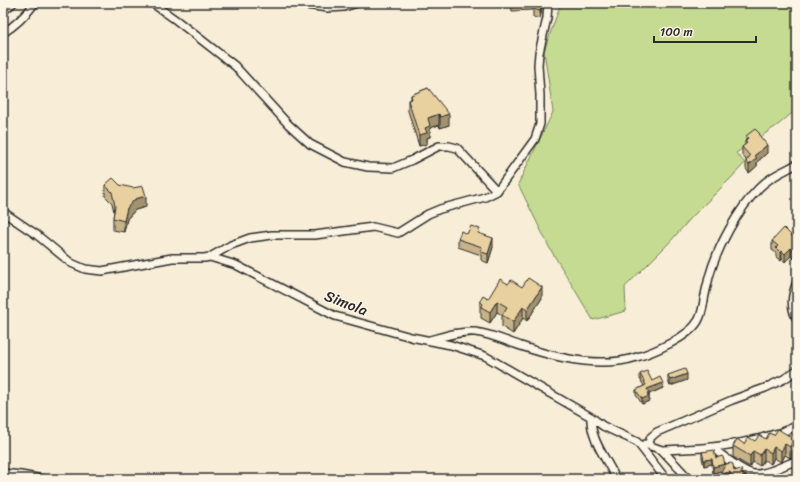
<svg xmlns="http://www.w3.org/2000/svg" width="800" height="482" font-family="Sriracha,sans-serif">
  <rect width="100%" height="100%" fill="#f8eed7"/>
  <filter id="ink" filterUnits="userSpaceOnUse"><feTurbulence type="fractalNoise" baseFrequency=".025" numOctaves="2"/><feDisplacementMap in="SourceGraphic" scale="8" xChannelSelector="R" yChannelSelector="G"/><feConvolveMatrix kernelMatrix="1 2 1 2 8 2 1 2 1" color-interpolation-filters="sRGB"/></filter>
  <g filter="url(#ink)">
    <path fill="#c4db91" stroke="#78835e" d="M561,3H797V109L778,125L736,153L745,163L731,178L691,218L668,244L625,287L626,311L593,320L549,247L518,184L553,112L544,51Z"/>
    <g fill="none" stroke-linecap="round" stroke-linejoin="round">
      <defs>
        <path id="street" d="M152,3L176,20L235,66L288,124L310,144L345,162L368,167L393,168L412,160L439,146H449L457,148L497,191
          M303,3L306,5L328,8L344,7L357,3
          M3,11L13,3
          M3,33C16,25 26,15 35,3
          M3,212L37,235L71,263L85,269L102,271L172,258H204L210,257L236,265L335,316L411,337L451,345L485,356L591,417L603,426L637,442L666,479
          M210,257L231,245L250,238L272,235H315L373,227L398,233L428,214L440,209L485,197L497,191L535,139L540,124V95L538,65L539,53L547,18L548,3
          M797,282C792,294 790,308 797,319
          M430,340C445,336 460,331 475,332C491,334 506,341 521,346C556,358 601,369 637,357C654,352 689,337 698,321C703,313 703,303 705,295C706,289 708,283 709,277C717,248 738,209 759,188C769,177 784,171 797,164
          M591,417C590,440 607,459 616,479
          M645,444L662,450L689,479
          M648,445L651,437L657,432L732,400L765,388L784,379L797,370
          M711,447C721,454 745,475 756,474C767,474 785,465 795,461
          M662,450C679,449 696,449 712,447C741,444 771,437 797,426
          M3,473L21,475L42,479"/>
      </defs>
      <use href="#street" stroke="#2b2b2b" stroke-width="10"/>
      <use href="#street" stroke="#fcf5e5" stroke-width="7"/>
    </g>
    <path fill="#c8b389" stroke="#2b2b2b" d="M511,3H542V8L540,19L533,17V10L512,11Z
      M428,88L449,125L440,128L439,125L430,128V137L427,138V144L419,146L408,111V100L411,99V95Z
      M746,136L760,137L767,153L757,162V166L749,173L746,169V160L742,155V147L745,145V141L746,140Z
      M105,185H120L146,207L135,210L127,219L124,232L113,230V218L114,212L112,203L105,196Z
      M467,234H480L493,247L488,263L481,260V255L458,247V239Z
      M772,241L795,242L797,245L795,260L791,256L785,262L782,259L781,261L776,257V253L772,250Z
      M522,287L542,298L527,321L523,318L513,334L502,327V315L497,312L490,323L481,318V313L480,312V301L488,299Z
      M640,374L663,388L649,394V401L642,404L636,395V390L644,386L640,379Z
      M668,375L687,380L670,386L668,381Z
      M774,435L791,440L793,452L790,458L785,455L782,461L781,462L774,458L771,464L764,460L760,466L753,462L750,467L733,457V446L766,439Z
      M702,452L716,458L725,465L743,477L755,479H730V478L723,479H720L722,471L713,473L712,464L704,466L702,458Z"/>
    <path fill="#a2926f" stroke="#2b2b2b" d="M542,3V8L540,19V11Z
      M439,114V125L430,128V137L427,138V144L419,146V135L425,128L428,118Z
      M449,114V125L440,128V117Z
      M767,145V153L757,162V166L749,173V165L754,156Z
      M146,196V207L135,210L127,219L124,232V221L127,208L135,199Z
      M493,238V247L488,263V254Z
      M791,248V256L785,262V254Z
      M797,249V258L795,260V252Z
      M782,251V259L781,261V253Z
      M542,287V298L527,321V310Z
      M497,301V312L490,323V312Z
      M523,307V318L513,334V322Z
      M687,374V380L670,386V380Z
      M663,383V388L649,394V401L642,404V399L647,389Z
      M791,437V445L793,441V452L790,458V439Z
      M785,444V455L782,461L781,462V451Z
      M774,447V458L771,464V453Z
      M764,449V460L760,466V455Z
      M753,451V462L750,467V456Z
      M712,459V464L704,466V460Z
      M725,464V470L713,473V467Z
      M730,472V478L723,479H720V474Z"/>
    <path fill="#e8d09f" stroke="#2b2b2b" d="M534,3H542L540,11L533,9Z
      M428,88L449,114L440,117L439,114L428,118L430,126L425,128L427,133L419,135L408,100L412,99L411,95Z
      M755,129L760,134L759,135L767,145L754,156L757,158L749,165L746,161L750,156L742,147L747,143L745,141L748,138L746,136Z
      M113,178L120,185L133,188L143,186L146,196L135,199L127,208L124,221L113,218L115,206L112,192L105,185Z
      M471,226L480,229L478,233L493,238L488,254L481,252L482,247L458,239L461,231L467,234Z
      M784,228L795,239L793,241L797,245V249L795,252L791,248L785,254L782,251L781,253L776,248L778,246L772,241Z
      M528,278L542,287L527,310L523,307L513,322L502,315L507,307L497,301L490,312L481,307L483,304L480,301L483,296L488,299L500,279L508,284L511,280L522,287Z
      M685,369L687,374L670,380L668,375Z
      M647,371L652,381L660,377L663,383L647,389L649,392L647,393L649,396L642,399L636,390L646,385L640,374Z
      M778,429L791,437L790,439L793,441L790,447L785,444L782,450L781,451L774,447L771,453L764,449L760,455L753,451L750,456L733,446L737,439L744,444L748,437L755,441L759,435L766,439L769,433L774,435Z
      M714,450L716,458L722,456L723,457L725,464L713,467L712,459L704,460L702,452Z
      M731,463L733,464L734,471L741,469L743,477L754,475L755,479H742V478L738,479H732L730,472L720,474L726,464Z"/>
  </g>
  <g text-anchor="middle" stroke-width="3" stroke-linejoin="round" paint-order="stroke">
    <g font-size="15" fill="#2b2b2b" stroke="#fcf5e5">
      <text transform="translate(346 303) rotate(21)" y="5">Simola</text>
    </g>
  </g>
  <rect width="800" height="482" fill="none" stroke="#fcf5e5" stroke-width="16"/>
  <rect x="8" y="8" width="784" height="466" fill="none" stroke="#2b2b2b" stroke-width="1.5" filter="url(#ink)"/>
  <path d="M654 36v6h102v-6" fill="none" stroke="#2b2b2b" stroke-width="2"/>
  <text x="660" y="36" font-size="12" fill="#2b2b2b" stroke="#fcf5e5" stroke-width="3" paint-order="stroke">100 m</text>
</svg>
